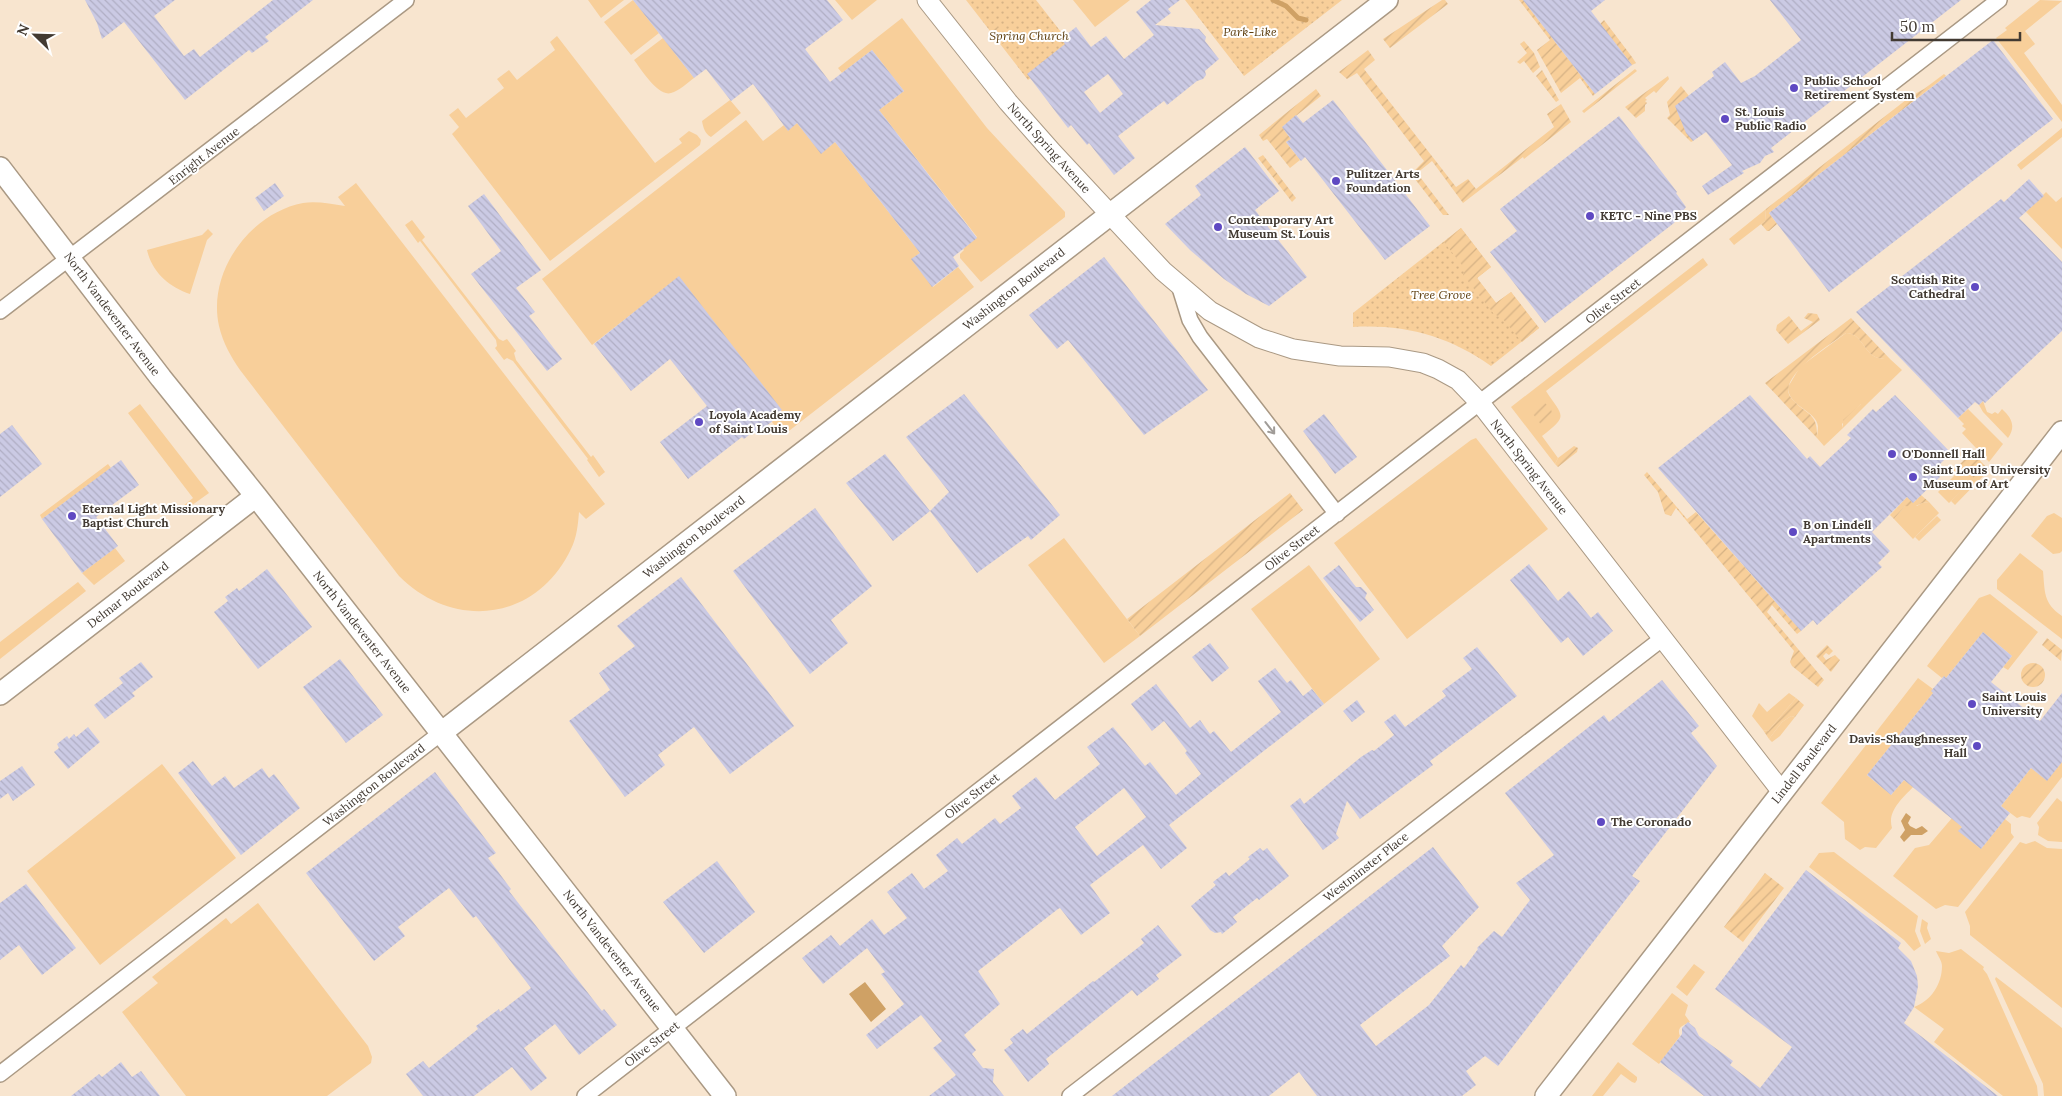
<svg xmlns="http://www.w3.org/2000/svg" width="2062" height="1096" font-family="Lora,serif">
  <defs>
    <pattern id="park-dots" width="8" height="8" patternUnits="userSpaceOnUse" patternTransform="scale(1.25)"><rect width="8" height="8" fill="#f8cf9a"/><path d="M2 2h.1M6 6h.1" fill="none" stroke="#d6b285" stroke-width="1.8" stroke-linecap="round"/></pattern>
    <pattern id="garden-furrows" width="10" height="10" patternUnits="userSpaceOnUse" patternTransform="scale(1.25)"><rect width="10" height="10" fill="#f8cf9a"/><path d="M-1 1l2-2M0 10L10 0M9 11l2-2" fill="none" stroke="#d6b285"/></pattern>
    <pattern id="building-back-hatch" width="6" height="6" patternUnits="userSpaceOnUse" patternTransform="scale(1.25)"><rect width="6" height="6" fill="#cbcae4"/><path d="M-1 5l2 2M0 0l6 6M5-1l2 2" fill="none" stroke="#b0aec4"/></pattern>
  </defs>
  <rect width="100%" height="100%" fill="#f8e5cf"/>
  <path fill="#f8cf9a" d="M588,0H624L601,18Z
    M633,0L659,33L631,55L604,22Z
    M835,0H877L852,20Z
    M1073,0H1130L1095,27Z
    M2040,0L2062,1L2025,31L2035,44L2024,53L2062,105V122L1996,38L2007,30L2005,28Z
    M902,18L987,128L1065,212V217L981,282L960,258V254L964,250L963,249L977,237L879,110L904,91L872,50L842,73L838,68Z
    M557,36L655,163L682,143L679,139L689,131L697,135L701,140L700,145L550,261L452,134L459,127L449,115L458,108L466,118L504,88L497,79L509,70L517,80L555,50L550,42Z
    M663,38L694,78C687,83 679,91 671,93C658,97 641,69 634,60Z
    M730,100L741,113L711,137C705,134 703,127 702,121Z
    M746,120L763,141L784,125L788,130L797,123L821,153L835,142L920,253L912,259L933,287L958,267L974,287L785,434L783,431L780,432L772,422L773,420L771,418L781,410L679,277L592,345L542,279Z
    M2062,128V137L2021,170L2017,165Z
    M356,183L605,504L586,519L579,512C578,524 577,537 571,549C537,621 454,631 399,576L240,370C231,357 223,343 219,326C207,272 250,213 303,203C317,201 331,204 345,206L338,197Z
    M2046,192L2056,202L2062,197V249L2026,212Z
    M1766,209L1765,221L1734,245L1729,239Z
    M412,220L425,237L422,240L499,339L503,341L507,339L516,351L514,353L516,360L591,457L593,455L605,472L599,477L587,460L588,459L513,361L507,358L504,360L495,348L497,346L496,340L420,241L418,243L405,225Z
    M208,229L213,234L207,240L190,294C169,287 152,272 147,250L202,235Z
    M1703,258L1708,265L1546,391C1563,417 1569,415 1542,436L1558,458L1555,464L1511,407Z
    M1846,333C1862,333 1864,354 1878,358C1882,359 1886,359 1890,359L1902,370L1867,404H1861L1842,424L1843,428L1824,446L1817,438C1817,435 1818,430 1818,426C1816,410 1788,407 1788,387L1800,367Z
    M1983,401L1987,412L1992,414L1995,412L1998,414L2002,409C2012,418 2016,427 2008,438L1983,412L1979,405Z
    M140,404L209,493L188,508L189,511L187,512L183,506L193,498L128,413Z
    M1968,409L2003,444L1989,462L1962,433L1966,429L1962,426L1964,424L1958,418Z
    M1476,438L1548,529L1407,639L1334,543L1471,440Z
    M108,464L111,468L42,519L40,515Z
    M1960,464L1975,478L1949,503L1938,492L1956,474L1953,470Z
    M1929,502L1939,513L1913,539L1894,519L1905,506H1917L1922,503Z
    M2054,513L2062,518V551L2060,553L2053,554L2031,536L2047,516Z
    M1064,538L1140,636L1104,663L1028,565Z
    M115,548L125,561L94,585L82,573Z
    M2020,553L2043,571C2045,592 2043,603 2062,616V639L1997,589V580Z
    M1309,565L1380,659L1324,704L1251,609Z
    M78,582L86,591L0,659V642Z
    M1990,594L2038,632L2008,670L2003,667L2012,656L1983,632L1946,678L1944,676L1942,678L1927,666L1979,598Z
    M1918,678L1933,689V693L1867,775L1891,795L1904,780L1913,787C1902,799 1887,811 1892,828L1876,848L1865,847L1860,850L1845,839L1844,822L1821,803Z
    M1789,693L1796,698L1768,731L1763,730L1752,716L1759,703L1767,712Z
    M1791,716L1795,717L1780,736L1772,742L1769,739L1782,722Z
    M2062,762V777L2030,818L2022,816L2017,818L2001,806L2031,768L2047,780Z
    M162,764L236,858L100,965L27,871Z
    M2057,798L2062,802V842L2048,841L2038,835L2039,827L2037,823Z
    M1952,818L1962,827L1959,831L1981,849L2005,819L2011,824V833L2014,837L1958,907L1945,905L1936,909L1893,876L1915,848L1929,845Z
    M2035,841L2047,848L2062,849V1008L1970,935V926L1965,912L2020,842L2026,844Z
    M1834,852L1918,916L1915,931L1921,946L1914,951L1904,940L1809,867L1819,853Z
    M258,903L368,1046L372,1057L371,1063L327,1096H186L122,1012L158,983L152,977L226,918L231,924Z
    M1922,919L1928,923L1927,928L1931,939L1925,944L1920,931Z
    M1961,949L1984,967L1983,969L1987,974L2037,1086L2038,1096H2003L1934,1042L1944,1029L1914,1007C1931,1001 1942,984 1942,966C1942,961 1938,956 1936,951L1949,953Z
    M1694,964L1705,972L1687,996L1676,987Z
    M1996,977L2062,1028V1096H2044L2043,1084L1995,979Z
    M1672,993L1688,1005L1685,1015L1690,1022C1684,1025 1676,1027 1680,1036L1659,1064L1632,1044Z
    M1618,1062L1637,1077V1080L1635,1083L1632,1082L1621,1074L1603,1096H1592Z"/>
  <path fill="url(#park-dots)" d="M966,0H1036L1072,46L1028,80Z
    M1185,0H1342L1244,76Z
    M1461,228L1491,267L1477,278L1496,303L1511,292L1539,328L1491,366C1449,336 1404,324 1353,327V313Z"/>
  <path fill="url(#garden-furrows)" d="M1442,0H1445L1448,4L1390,48L1383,39Z
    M1519,0H1523L1595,94L1593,96L1580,78L1561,93L1537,50L1550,40Z
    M1604,20L1632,57L1636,63L1632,65L1600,24Z
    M995,23L1008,38L1001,44L988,28Z
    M1524,41L1534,53L1540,67L1533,73L1524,61L1520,64L1517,62L1527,53L1520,44Z
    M1368,50L1375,60L1364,69L1456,187L1468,179L1476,189L1554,127L1547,114L1561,104L1571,122L1524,159L1523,157L1463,203L1432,161L1417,173L1449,215H1443L1411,174L1424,161L1357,73L1347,79L1339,72Z
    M1635,69L1637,71L1584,113L1582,111Z
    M1542,70L1559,100L1556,102L1536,76Z
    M1944,74L1946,76L1769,213L1777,224L1769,231H1767L1761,224L1765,221L1766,209L1911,96L1924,89Z
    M1668,76L1669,79L1656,93L1654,91L1645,98L1647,100L1645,101L1647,103L1645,105V111L1636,118L1625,107Z
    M1681,86L1689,96L1693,141L1691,142L1667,118L1670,115L1667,102Z
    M1316,89L1321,96L1282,127L1291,139L1286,142L1300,160L1290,168L1267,139L1263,141L1259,135Z
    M1263,155L1296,198L1292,202L1258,158Z
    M1461,228L1491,267L1477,278L1496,303L1511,292L1539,328L1522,342L1502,318L1494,314L1463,275L1465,269L1444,242Z
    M1808,313L1817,314L1820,320L1788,344L1776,330L1777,325L1789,316L1801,331L1813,322L1804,318Z
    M1851,318L1890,359C1887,359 1882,359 1878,358C1864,354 1862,333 1846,333C1832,343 1773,379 1792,399C1807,416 1818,412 1817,438L1765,383Z
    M1543,401L1551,409L1553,417L1542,426L1530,410Z
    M1861,404H1867L1843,428V420Z
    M1574,446L1578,448L1577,452L1558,467L1555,464L1558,458Z
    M1972,452L1989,470L1955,505L1951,501L1974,478L1960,464Z
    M1647,472L1687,519L1696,512L1801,631L1797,634L1772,605L1767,612L1824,680L1818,687L1792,666L1790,662L1794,651L1676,508L1671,516L1665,514L1658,492L1644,475Z
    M1290,493L1303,510L1140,636L1127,619Z
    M1921,495L1929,502L1922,503L1914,507L1905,506L1894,519L1890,515L1907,497L1913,503Z
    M1937,516L1941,520L1919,541L1915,537Z
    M2047,638L2062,650L2061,661L2042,645Z
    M1827,645L1833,651L1829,655L1826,653L1823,656L1826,660L1835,655L1840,660L1831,672L1816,656Z
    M2021 675a12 12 0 1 1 24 0a12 12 0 1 1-24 0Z
    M1796,698L1804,705L1795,717L1791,716L1782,722L1769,739L1763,730L1768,731Z
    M1765,873L1784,888L1743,942L1724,927Z"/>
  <path fill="#cfa165" d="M1906,813L1911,817L1908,823L1910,826L1916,829L1922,826L1928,831L1922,835H1911L1904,842L1900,837L1905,830L1901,821Z
    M865,982L886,1009L871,1022L849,994Z"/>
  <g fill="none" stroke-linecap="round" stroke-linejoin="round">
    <path stroke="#cfa165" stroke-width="5" d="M1273,0L1286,6L1298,18L1306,20"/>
  </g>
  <path fill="url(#building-back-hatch)" fill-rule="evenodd" d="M85,0H175L154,16L184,56L194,49L200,57L273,0H313L265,37L269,41L252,53L249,50L185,100L124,22L102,39L97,23Z
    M633,0H827L843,20L805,49L830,82L872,50L904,91L879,110L977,238L953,257L959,266L932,287L911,259L920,253L835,142L821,154L797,123L788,131L753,84L731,101L706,69L694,78Z
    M1151,0H1180L1168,9L1171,13L1155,25L1199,29L1206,37L1205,41L1219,59L1205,71L1206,75L1203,79L1197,81L1167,105L1164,101L1118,136L1135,158L1114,175L1089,143L1087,145L1071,125L1068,128L1027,74L1065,44L1061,39L1076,27L1091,47L1106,36L1124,59L1154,35L1136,12ZM1108,74L1123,94L1100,113L1084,92Z
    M1523,0H1605L1591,11L1632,65L1595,94Z
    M1770,0H1961L1771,148L1774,152L1765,156L1760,163L1742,171L1744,173L1708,195L1702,186L1732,165L1706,132L1693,141L1686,133L1675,106L1714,76L1712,72L1725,62L1741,83L1755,76L1801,40Z
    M1993,40L2053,119L1829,292L1769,213Z
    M1333,100L1430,226L1385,260L1305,157L1301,161L1286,142L1291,139L1282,127L1296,115L1303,123Z
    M1619,116L1677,192L1676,193L1686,207L1674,223L1545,323L1490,252L1517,231L1500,209Z
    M1245,147L1279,191L1255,210L1307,277L1269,306L1246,294L1224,279L1190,250L1165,224L1201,195L1195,186Z
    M2029,179L2044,196L2019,218L2062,262V331L1985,403L1983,401L1979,405L1975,402L1958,418L1856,312L2001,199L2004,202Z
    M275,183L284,196L264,211L255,198Z
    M484,194L541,270L516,288L535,312L529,316L562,359L547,371L471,274L501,251L468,206Z
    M1104,257L1208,390L1144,435L1068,340L1057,349L1029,315Z
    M679,276L782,410L771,418L774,420L756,434L754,431L744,439L742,437L688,479L660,442L707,406L670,359L631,391L594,344Z
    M964,394L1060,515L1031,540L1028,536L977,573L930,511L949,492L906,437Z
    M1750,395L1807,459L1810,456L1820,467L1851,438L1847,435L1873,409L1876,412L1895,395L1951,453L1934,470L1940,477L1913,503L1907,497L1872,532L1890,551L1878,563L1882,567L1817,625L1813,620L1801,631L1658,468Z
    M1324,414L1357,457L1335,474L1303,431Z
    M12,425L42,464L0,497V434Z
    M885,454L930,511L893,541L846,483Z
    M121,460L139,485L96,517L118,546L82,573L42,519Z
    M815,508L872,586L831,620L848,643L810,674L733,571Z
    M1529,564L1558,601L1569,591L1591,618L1598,612L1613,631L1583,656L1568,637L1561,643L1510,580Z
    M1339,565L1356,587H1361L1367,593L1365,598L1374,610L1360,622L1323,578Z
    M267,569L312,627L258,669L214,612L228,601L225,597L237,588L239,591Z
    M681,577L794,726L730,774L694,727L658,755L665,765L625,797L569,721L610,690L599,673L635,646L617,626Z
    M1983,632L2012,656L1991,682L2040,721L2062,693V762L2047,781L2031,768L2001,806L2010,813L1981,849L1958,831L1962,827L1904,780L1891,795L1867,775L1933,693L1931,691L1944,676L1946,678Z
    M1210,643L1229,668L1212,682L1192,657Z
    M1477,647L1517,696L1430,761L1433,765L1360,819L1347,801L1336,834L1339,838L1323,850L1290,806L1300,798L1304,804L1361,757L1372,750L1374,751L1394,735L1384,722L1395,714L1405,727L1446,696L1442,691L1472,669L1463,658Z
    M340,659L383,715L346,743L303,687Z
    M141,662L153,677L132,693L135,696L105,719L94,705L123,683L119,678Z
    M1275,668L1287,683L1291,680L1303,696L1312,689L1324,704L1169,825L1187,848L1161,869L1143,845L1090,885L1110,913L1081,935L1060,908L1058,909L978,971L1000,1004L964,1035L976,1050L972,1054L983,1068L994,1069L993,1082L1004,1096H929L956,1075L933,1048L942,1041L921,1015L877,1049L866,1035L904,1004L881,974L885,972L867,948L823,984L802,958L831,935L840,946L872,919L884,935L907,918L887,892L912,873L924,889L948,871L936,855L957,838L962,844L995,818L1000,824L1021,808L1012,796L1036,777L1055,800L1100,764L1087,747L1113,727L1145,766L1150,762L1176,795L1201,774L1185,753L1187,751L1164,721L1152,731L1131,704L1156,684L1190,728L1200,720L1210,734L1214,731L1231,752L1281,712L1258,681ZM1124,788L1146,817L1097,856L1075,827Z
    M1662,680L1699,726L1691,733L1717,766L1632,876L1640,881L1498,1066L1485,1056L1466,1071L1476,1085L1462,1096H1317L1299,1072L1269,1096H1112L1433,847L1479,907L1442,946L1450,956L1360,1025L1376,1046L1429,1005L1461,965L1464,968L1478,949L1477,948L1494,931L1502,937L1530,900L1516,883L1554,855L1505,793L1604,715L1609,722Z
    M1357,700L1365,712L1352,722L1343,711Z
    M88,727L100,742L68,769L54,752L59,748L57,744L67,736L69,739L74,734L76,737Z
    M193,761L212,786L225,776L234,788L262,768L269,778L274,774L300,808L241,855L178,773Z
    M22,766L35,785L13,801L8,793L0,799V781Z
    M435,772L496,853L488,858L511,889L509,891L602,1011L604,1009L617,1025L579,1055L555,1024L524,1048L547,1078L531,1091L512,1067L474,1096H423L406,1074L423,1061L429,1068L478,1029L476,1026L499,1009L500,1012L531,988L476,916L473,918L449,888L398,927L405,936L374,961L306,873Z
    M1260,848L1263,851L1267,848L1289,876L1259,900L1257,898L1233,917L1237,922L1222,934L1221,932L1215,933L1210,930L1191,906L1216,885L1213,882L1226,872L1229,876L1250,859L1248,857Z
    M717,861L755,912L704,953L663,902Z
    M1806,870L1901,943L1898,948L1911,961L1917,976L1918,986L1914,1007L1904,1023L1998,1096H1704L1660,1062L1682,1034V1028L1688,1022L1695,1028L1699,1036L1733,1061L1730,1065L1760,1088L1792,1047L1715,989Z
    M26,884L76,948L42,975L19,945L0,960V903Z
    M1158,925L1182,955L1156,975L1159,979L1137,996L1132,990L1046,1059L1049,1064L1028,1082L1004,1050L1013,1043L1010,1039L1023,1029L1027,1034L1093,981L1094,982L1144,943L1141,939Z
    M121,1062L132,1077L141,1071L160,1096H71L99,1074L102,1077Z"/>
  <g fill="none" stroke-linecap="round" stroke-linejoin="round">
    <defs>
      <path id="minor" d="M1180,288L1190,320L1200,337L1337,514
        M0,311L406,0
        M0,1074L441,733
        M585,1096L1999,0
        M1070,1096L1663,638"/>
      <path id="tertiary" d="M927,0L1008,102L1053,153L1163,271L1210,311L1259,338L1293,349L1340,356L1389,357L1423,363L1438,369L1458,380L1480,403L1782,792"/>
      <path id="secondary" d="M0,168L161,378L256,496L725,1096
        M0,694L256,496
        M441,733L1387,0
        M1546,1096L2062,432"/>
    </defs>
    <use href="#minor" stroke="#aa9984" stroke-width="18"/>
    <use href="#tertiary" stroke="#aa9984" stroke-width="21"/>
    <use href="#secondary" stroke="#aa9984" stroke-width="24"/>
    <use href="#minor" stroke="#fff" stroke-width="15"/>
    <use href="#tertiary" stroke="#fff" stroke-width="19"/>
    <use href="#secondary" stroke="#fff" stroke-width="21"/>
  </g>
  <defs><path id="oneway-shaft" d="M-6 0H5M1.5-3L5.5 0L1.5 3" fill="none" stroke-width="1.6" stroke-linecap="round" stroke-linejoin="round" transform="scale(1.25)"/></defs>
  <use stroke="#a09c98" href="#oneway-shaft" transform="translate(1270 428) rotate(52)"/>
  <g fill="#5f49c2" stroke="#fff" stroke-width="2">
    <circle cx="1794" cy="88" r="5"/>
    <circle cx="1725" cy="119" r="5"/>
    <circle cx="1336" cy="181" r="5"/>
    <circle cx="1590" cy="216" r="5"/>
    <circle cx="1218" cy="227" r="5"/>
    <circle cx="1975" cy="287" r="5"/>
    <circle cx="699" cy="422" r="5"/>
    <circle cx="1892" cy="454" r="5"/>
    <circle cx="1913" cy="477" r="5"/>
    <circle cx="72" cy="516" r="5"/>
    <circle cx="1793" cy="532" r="5"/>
    <circle cx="1972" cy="704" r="5"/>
    <circle cx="1977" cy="746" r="5"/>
    <circle cx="1601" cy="822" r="5"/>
  </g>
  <g text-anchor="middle" stroke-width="4" stroke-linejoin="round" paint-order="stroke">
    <g font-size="12" font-style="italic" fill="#5d3d0d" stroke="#fff">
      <text x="1250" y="36">Park-Like</text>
      <text x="1029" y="40">Spring Church</text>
      <text x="1441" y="299">Tree Grove</text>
    </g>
    <g font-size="12" font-weight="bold" fill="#423a32" stroke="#fff" text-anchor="start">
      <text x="1804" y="85">Public School<tspan x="1804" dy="14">Retirement System</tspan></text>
      <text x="1735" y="116">St. Louis<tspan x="1735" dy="14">Public Radio</tspan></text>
      <text x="1346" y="178">Pulitzer Arts<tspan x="1346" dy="14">Foundation</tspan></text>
      <text x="1600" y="220">KETC - Nine PBS</text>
      <text x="1228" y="224">Contemporary Art<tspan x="1228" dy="14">Museum St. Louis</tspan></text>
      <text x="1965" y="284" text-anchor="end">Scottish Rite<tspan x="1965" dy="14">Cathedral</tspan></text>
      <text x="709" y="419">Loyola Academy<tspan x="709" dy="14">of Saint Louis</tspan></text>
      <text x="1902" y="458">O'Donnell Hall</text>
      <text x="1923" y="474">Saint Louis University<tspan x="1923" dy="14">Museum of Art</tspan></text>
      <text x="82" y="513">Eternal Light Missionary<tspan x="82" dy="14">Baptist Church</tspan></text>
      <text x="1803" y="529">B on Lindell<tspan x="1803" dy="14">Apartments</tspan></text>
      <text x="1982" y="701">Saint Louis<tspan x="1982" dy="14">University</tspan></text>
      <text x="1967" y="743" text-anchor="end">Davis-Shaughnessey<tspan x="1967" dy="14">Hall</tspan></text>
      <text x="1611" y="826">The Coronado</text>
    </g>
    <g font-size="12" fill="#423a32" stroke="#fff">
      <text transform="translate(1049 148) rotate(48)" y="4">North Spring Avenue</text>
      <text transform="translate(204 156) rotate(-38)" y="4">Enright Avenue</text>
      <text transform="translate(1014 289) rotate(-38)" y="4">Washington Boulevard</text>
      <text transform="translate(1613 301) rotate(-38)" y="4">Olive Street</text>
      <text transform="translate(112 314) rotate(53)" y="4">North Vandeventer Avenue</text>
      <text transform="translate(1529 467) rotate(52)" y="4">North Spring Avenue</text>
      <text transform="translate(694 537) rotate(-38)" y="4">Washington Boulevard</text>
      <text transform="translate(1292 548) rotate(-38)" y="4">Olive Street</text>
      <text transform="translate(128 595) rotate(-38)" y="4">Delmar Boulevard</text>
      <text transform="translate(362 632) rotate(52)" y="4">North Vandeventer Avenue</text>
      <text transform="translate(1804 764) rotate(-52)" y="4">Lindell Boulevard</text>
      <text transform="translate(374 785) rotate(-38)" y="4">Washington Boulevard</text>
      <text transform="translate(972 796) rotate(-38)" y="4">Olive Street</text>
      <text transform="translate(1366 867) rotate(-38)" y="4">Westminster Place</text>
      <text transform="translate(612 951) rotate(52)" y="4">North Vandeventer Avenue</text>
      <text transform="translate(652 1044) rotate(-38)" y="4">Olive Street</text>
    </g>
  </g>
  <g transform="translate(35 35) rotate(293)" stroke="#ffffff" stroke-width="4" paint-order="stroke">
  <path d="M0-4L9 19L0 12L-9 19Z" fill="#423a32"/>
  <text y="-8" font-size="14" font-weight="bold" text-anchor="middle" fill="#423a32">N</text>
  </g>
  <path d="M1892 32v8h128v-8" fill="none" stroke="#423a32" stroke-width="2.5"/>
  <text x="1900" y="32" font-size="15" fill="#423a32" stroke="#ffffff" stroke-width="4" paint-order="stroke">50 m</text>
</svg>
